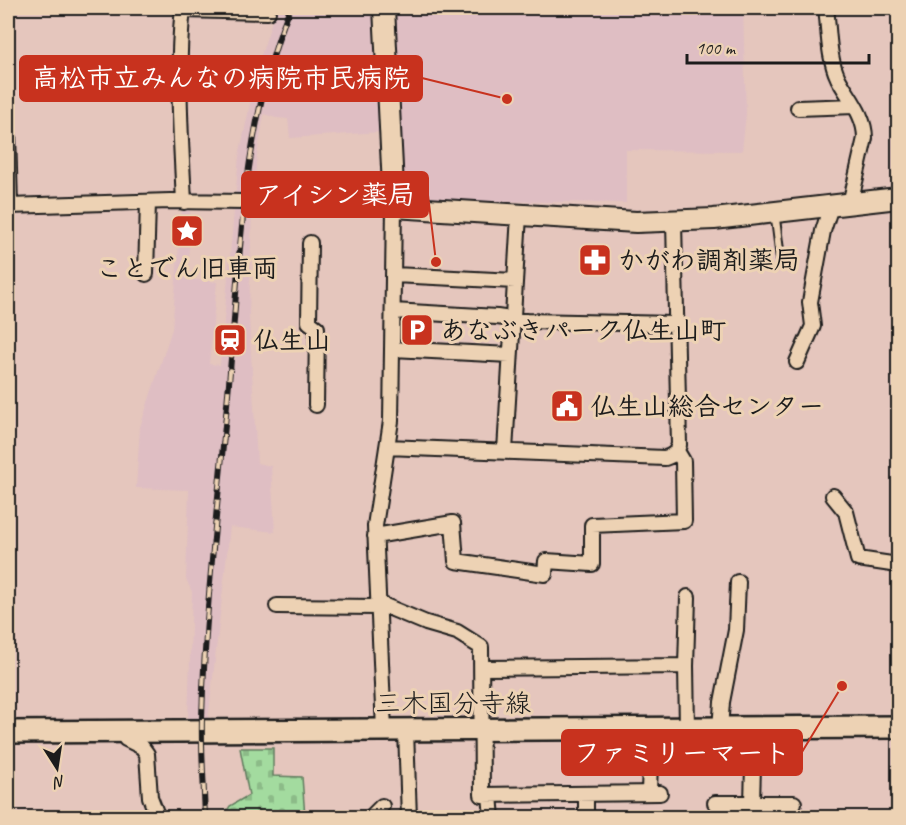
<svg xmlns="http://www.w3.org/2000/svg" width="906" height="825" font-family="Caveat,'Klee One',sans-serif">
  <defs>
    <pattern id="cemetery-stones" width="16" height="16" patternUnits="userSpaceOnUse" patternTransform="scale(1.5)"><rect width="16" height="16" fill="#a3db9f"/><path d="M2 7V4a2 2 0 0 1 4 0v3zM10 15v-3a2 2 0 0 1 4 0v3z" fill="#8cbb88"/></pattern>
  </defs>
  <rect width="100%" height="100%" fill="#e5c6bd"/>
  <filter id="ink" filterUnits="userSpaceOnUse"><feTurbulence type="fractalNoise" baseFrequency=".0167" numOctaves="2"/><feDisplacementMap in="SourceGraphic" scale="12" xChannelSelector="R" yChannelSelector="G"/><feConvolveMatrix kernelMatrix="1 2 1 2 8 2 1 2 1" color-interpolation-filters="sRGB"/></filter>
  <g filter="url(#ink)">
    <path fill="#dfbec3" d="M276,8H743L746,114L742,151L626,150V203L421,200L398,178L396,131L290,138L288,119L276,118L264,114L257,156L252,207L249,316L257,463L271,466L275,532L230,527L208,721L188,720L192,592L186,579L189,490L136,488L140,427L172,329L182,208L190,209L188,279L217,282L209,364L220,365L239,156L259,62Z"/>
    <path fill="url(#cemetery-stones)" stroke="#607c5e" stroke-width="1.5" d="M240,748H273V776L302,777L305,817H223L230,806L249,795Z"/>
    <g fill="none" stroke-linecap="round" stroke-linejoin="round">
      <defs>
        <path id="lane" d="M775,215L781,262"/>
        <path id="street" d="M183,8C176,72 181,137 184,202
          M826,8C829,30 828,57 838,78C848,97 865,115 865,138L850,204
          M183,10L268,12
          M179,85L237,84
          M798,108L855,106
          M8,132L10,206
          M8,206L170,201L245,202L273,206L394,207L391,421L375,526L384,730
          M310,243L309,322L317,328L316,405
          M146,274L148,202
          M394,275L515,281
          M393,311L497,317L526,321L676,324
          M393,349L510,355
          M797,362L813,326L810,302L823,231L831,206
          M387,447L665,458C674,455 676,453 679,445L674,222
          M505,451L519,215
          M833,496L846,512L858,559L898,565
          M375,536L453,523L456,561L545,574L546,561L592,564V525L684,521L683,461L677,451
          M378,603L426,623L457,632L481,647L482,795L660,793
          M277,606L378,607
          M483,668L686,666
          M687,729L686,666L688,597
          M720,729L722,702L736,630L738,582
          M406,730L409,818
          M121,731L126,739L142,747L147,754L150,797L158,818
          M649,793L651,729
          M490,795L492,818
          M715,803H794
          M752,803L754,729
          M370,818L382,806
          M586,818V794"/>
        <path id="secondary" d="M384,8L394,207L636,222L714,219L898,198"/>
        <path id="primary" d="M8,732L898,727"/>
      </defs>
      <use href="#lane" stroke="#1c1c1c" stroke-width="11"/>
      <use href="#street" stroke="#1c1c1c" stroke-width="18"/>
      <use href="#secondary" stroke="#1c1c1c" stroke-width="24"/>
      <use href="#primary" stroke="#1c1c1c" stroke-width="26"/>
      <use href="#lane" stroke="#edd2b4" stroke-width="7"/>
      <use href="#street" stroke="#edd2b4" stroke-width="14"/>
      <use href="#secondary" stroke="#edd2b4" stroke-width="20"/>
      <use href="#primary" stroke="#edd2b4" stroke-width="21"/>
      <defs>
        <path id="rail" d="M205,818C204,784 201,751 202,718C205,605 219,494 229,383C240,257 242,126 290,8"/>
      </defs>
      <use href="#rail" stroke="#1c1c1c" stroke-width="6"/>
      <use href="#rail" stroke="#edd2b4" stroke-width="4" stroke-dasharray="11" stroke-linecap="butt"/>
    </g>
  </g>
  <defs>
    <symbol id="sight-square" viewBox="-11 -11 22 22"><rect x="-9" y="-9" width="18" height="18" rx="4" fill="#c8321e" stroke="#edd2b4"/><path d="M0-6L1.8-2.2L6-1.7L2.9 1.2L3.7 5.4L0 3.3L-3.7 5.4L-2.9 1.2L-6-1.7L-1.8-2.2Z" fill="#fff"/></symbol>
    <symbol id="pharmacy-square" viewBox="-11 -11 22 22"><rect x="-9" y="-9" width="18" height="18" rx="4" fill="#c8321e" stroke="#edd2b4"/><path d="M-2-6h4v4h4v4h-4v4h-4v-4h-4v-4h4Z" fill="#fff"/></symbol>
    <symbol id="parking-square" viewBox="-11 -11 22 22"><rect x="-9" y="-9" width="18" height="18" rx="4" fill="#c8321e" stroke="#edd2b4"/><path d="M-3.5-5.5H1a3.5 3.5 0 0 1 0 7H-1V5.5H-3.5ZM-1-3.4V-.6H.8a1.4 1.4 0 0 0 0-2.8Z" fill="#fff"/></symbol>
    <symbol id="station-square" viewBox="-11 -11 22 22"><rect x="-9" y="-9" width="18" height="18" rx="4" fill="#c8321e" stroke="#edd2b4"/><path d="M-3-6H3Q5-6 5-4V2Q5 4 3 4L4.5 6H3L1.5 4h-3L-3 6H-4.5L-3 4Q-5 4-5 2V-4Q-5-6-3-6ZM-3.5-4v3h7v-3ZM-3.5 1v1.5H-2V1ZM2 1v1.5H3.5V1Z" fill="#fff"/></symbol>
    <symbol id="civic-square" viewBox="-11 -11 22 22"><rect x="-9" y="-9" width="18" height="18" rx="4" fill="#c8321e" stroke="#edd2b4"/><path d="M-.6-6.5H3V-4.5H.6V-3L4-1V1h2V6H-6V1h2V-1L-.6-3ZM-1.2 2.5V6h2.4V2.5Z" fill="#fff"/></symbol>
  </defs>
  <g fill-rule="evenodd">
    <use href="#sight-square" x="168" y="212" width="38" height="38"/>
    <use href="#pharmacy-square" x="576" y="241" width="38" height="38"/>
    <use href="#parking-square" x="398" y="311" width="38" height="38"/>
    <use href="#station-square" x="211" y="321" width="38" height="38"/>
    <use href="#civic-square" x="548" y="387" width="38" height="38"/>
  </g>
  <g text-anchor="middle" stroke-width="6" stroke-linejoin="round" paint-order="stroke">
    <g font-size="26" font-weight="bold" fill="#1c1c1c" stroke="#edd2b4" text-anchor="start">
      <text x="618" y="269">かがわ調剤薬局</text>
      <text x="187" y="277" text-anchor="middle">ことでん旧車両</text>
      <text x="440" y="339">あなぶきパーク仏生山町</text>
      <text x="253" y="349">仏生山</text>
      <text x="590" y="415">仏生山総合センター</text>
    </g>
    <g font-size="26" fill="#1c1c1c" stroke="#edd2b4">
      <text x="453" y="712">三木国分寺線</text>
    </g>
  </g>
  <path fill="none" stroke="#c8321e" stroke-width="2" d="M507 99L422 78M436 262L428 195M842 686L802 752"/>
  <g fill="#c8321e" stroke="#edd2b4" stroke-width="2">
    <circle cx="507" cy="99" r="6"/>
    <circle cx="436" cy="262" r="6"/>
    <circle cx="842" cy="686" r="6"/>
  </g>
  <g fill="#c8321e" stroke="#c8321e" stroke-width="2">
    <rect x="20" y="56" width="402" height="45" rx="6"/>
    <rect x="242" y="172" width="186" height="45" rx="6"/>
    <rect x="562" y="730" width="240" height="45" rx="6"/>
  </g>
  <g font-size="27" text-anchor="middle" font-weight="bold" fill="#fff">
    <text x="221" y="87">高松市立みんなの病院市民病院</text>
    <text x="335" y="204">アイシン薬局</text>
    <text x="682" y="762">ファミリーマート</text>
  </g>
  <rect width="906" height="825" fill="none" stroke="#edd2b4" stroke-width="30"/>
  <rect x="15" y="15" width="876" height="795" fill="none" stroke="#1c1c1c" stroke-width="2" filter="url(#ink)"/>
  <g transform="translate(57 768) rotate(168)" stroke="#edd2b4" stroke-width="4.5" paint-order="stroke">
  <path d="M0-4.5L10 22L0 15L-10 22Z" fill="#1c1c1c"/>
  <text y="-9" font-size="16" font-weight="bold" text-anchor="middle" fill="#1c1c1c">N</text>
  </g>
  <path d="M687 54v9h182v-9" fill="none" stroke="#1c1c1c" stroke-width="3"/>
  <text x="696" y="54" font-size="18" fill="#1c1c1c" stroke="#edd2b4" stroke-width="4.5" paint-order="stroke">100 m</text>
</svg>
